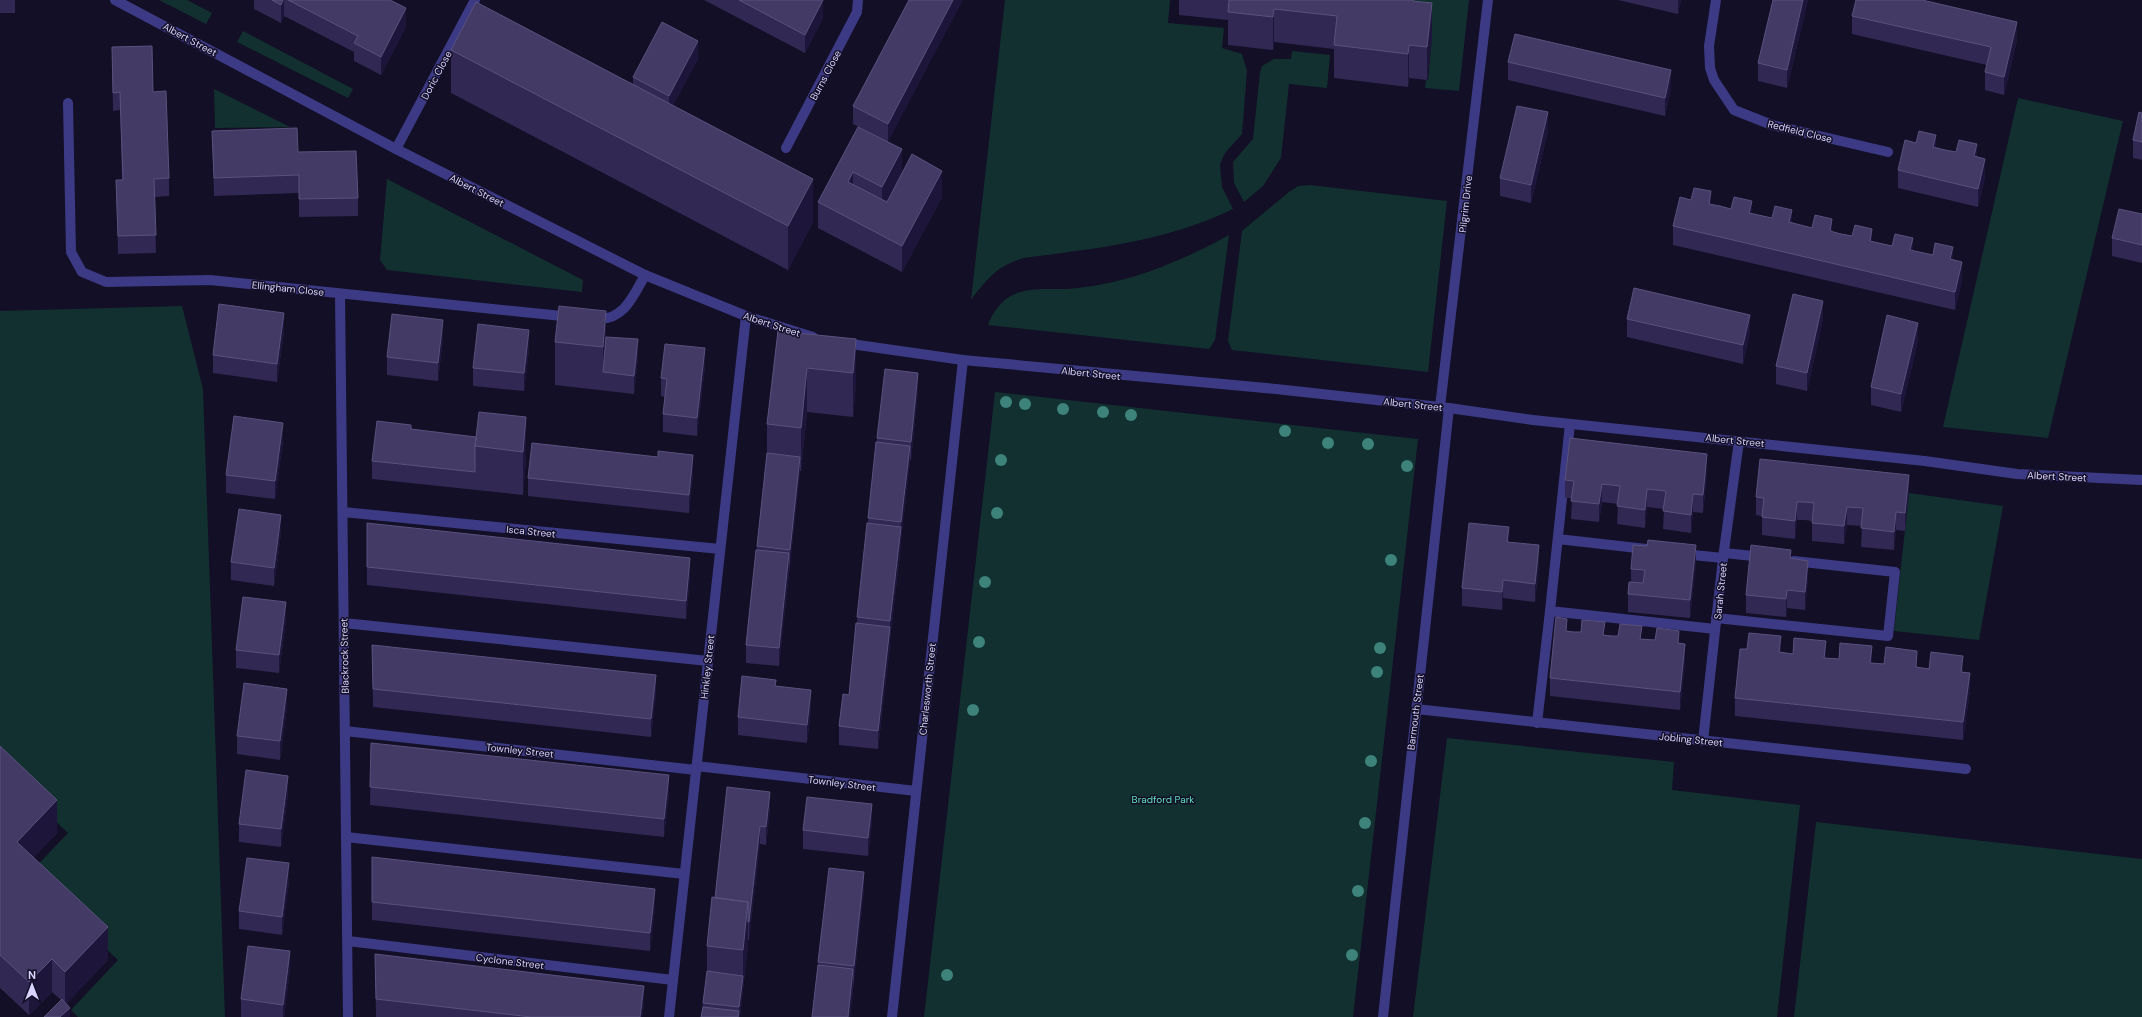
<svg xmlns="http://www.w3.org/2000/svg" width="2142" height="1017" font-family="'DM Sans',sans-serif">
  <rect width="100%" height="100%" fill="#130f26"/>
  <path fill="#12302f" d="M159,0H187L212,13L206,24Z
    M1005,0H1170L1168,23L1224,28L1222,48L1242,54L1247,71L1242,134L1225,153L1220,164L1222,187L1233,209C1168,241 1094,249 1023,258C995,268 989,277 971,300Z
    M1339,0H1469L1459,91L1425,88L1426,79L1428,80L1432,37Z
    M243,31L353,89L348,98L237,42Z
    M1292,51L1330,55L1327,88L1289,84L1281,158L1263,186L1244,202L1234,183L1233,162L1253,139L1260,72L1262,66L1274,59H1291Z
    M214,89L290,127L215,128Z
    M2018,98L2123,121L2048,438L1943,427Z
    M387,179L583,280L582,292L387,270L380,260Z
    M1310,185L1447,201L1428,372L1232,350L1228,341L1242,231L1289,192L1298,186Z
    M1229,235L1215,340L1209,349L988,325C992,313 1002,299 1015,294C1034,286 1058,291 1078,288C1132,282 1182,261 1229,235Z
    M182,306L203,389L225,1017H78L71,1010L118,960L28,875L68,833L0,768V311Z
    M995,392L1418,439L1353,1017H924Z
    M1909,493L2003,506L1979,640L1894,631Z
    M1447,738L1674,762L1672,790L1800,805L1777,1017H1413Z
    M1816,822L2142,859V1017H1794Z"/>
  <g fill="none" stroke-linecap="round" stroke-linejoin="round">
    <path stroke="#3d3a85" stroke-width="10" d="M1570,424L1550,611L1715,629
      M1558,539L1646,549
      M1724,553L1763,557
      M1683,554L1723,558
      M1716,618L1888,636L1895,572L1794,561
      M344,623L708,661
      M1537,723L1550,611
      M346,837L684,874"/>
    <path stroke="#3d3a85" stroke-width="10" d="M1716,0L1709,46L1710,68L1714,80L1734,110L1772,125L1888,152
      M68,103L71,252L82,272L106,282L210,280L572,317
      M786,148L857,12L858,0
      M396,149L475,0
      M340,294L348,1017
      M594,319C623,322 633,297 645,275
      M1440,407L1488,0
      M343,512L720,549
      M1416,709L1966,769
      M345,731L696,770
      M1703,741L1723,558L1739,441
      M696,766L916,791
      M348,941L673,980
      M669,1017L746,316
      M892,1017L963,360
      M1383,1017L1449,408"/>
    <path stroke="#3d3a85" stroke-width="10" d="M115,0L396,149L645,275L746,316L813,337
      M844,343L963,360L1276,389L1449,408L1533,420L1925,461L2017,474L2142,480"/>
  </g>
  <g fill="#3d827b">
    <circle cx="1006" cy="402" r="6"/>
    <circle cx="1025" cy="404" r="6"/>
    <circle cx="1063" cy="409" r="6"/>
    <circle cx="1103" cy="412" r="6"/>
    <circle cx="1131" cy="415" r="6"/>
    <circle cx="1285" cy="431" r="6"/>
    <circle cx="1328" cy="443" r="6"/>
    <circle cx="1368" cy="444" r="6"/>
    <circle cx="1001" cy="460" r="6"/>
    <circle cx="1407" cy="466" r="6"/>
    <circle cx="997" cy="513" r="6"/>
    <circle cx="1391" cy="560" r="6"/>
    <circle cx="985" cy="582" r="6"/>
    <circle cx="979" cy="642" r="6"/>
    <circle cx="1380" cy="648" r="6"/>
    <circle cx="1377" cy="672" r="6"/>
    <circle cx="973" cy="710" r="6"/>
    <circle cx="1371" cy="761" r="6"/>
    <circle cx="1365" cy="823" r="6"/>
    <circle cx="1358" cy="891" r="6"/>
    <circle cx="1352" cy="955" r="6"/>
    <circle cx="947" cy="975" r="6"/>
  </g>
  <path fill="#312854" d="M0,0H15V13H0Z
    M254,0H390L406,27L381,75L354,61V52L321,35L284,16L281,23L254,9Z
    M704,0H822L823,18L805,53Z
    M909,0L888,142L853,124V106Z
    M1179,0H1413V1L1432,37L1427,80L1409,78L1408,87L1334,78V49L1274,42L1273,50L1228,45V20L1179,15Z
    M1618,0H1681L1678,14Z
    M1773,0H1808L1787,88L1758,81V63Z
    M1852,16L2017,40L2004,95L1985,90V72L1987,65L1852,34Z
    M112,47L153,92L169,178V196L155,197L156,253L118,254L116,180H122L121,140L120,110L113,111Z
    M451,50L633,85V77L698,59L673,105L813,222L788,270L451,93Z
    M1508,62L1671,88L1665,116L1508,80Z
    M2142,113V160L2133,158V140Z
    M858,127L902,175L942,197L902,272L818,228V202Z
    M212,131L298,152L358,198V216L299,217V193L214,196Z
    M1548,131L1531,203L1500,196V178Z
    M1936,148L1977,157L1985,177L1978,207L1898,188V170Z
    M1691,200L1953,260L1962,280L1955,310L1673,245V226Z
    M2142,214V263L2112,256V238Z
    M1627,319L1750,333L1743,364L1627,337Z
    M1823,319L1807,391L1776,384V366Z
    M284,331L277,382L213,373V355Z
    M778,331L856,339V383L853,417L807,412L801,471H800L779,666L746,663V645L767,453V424Z
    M606,337L638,357L634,394L555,385V342Z
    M443,338L438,381L387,375V357Z
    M1918,341L1901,412L1871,405V387Z
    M529,349L524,391L473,386V368Z
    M705,366L697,436L663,432V414L665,397L661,396V378Z
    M918,391L911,460H910L901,540V545L890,639V645L878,749L839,745V726L849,695L877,438Z
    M526,417V460L523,495L372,479V461L411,430L476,437Z
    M283,441L275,499L226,493V475Z
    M1707,472L1703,513L1693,512L1691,533L1663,529L1664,509L1647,507L1645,528L1617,524L1618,504L1602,502L1599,522L1571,519L1572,498H1565V480Z
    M693,473L689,513L528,496V478Z
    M1909,493L1905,531L1896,530L1894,550L1861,547L1862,526L1847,525L1844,544L1812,541V521L1805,520H1797L1795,539L1762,535V516L1756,515V497Z
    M367,523L690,577L686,619L367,585Z
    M281,533L274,586L231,580V562Z
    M1509,542L1539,563L1535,602L1503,598L1502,610L1462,606V588Z
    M1791,559L1808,579L1805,610L1787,608L1786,617L1746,613V595Z
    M1696,563L1690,618L1628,612V594L1631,582V569Z
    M286,620L279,673L236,668V650Z
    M1567,631L1679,643L1685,662L1680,710L1550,696V678Z
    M372,645L656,693L651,737L373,707Z
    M1781,653L1963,672L1970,691L1963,740L1735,716V698Z
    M776,686L811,708L807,743L738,735V717Z
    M287,707L280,760L237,754V736Z
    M371,743L669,793L664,837L370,805Z
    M0,746L57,833L34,857L108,960L66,1004L70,1017L61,1000L52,992L29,1015L0,988Z
    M288,794L281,847L239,842V824Z
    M770,810L766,845L760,844L749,940H748V945L740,1017H701L707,971V946L715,898Z
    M872,822L868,856L803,849V830Z
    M372,857L655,907L650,951L372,920Z
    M289,881L282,935L239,929V911Z
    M864,890L850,1017H812L818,962Z
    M375,954L644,1004L642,1017H376Z
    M290,969L284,1017H241V999Z"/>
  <path fill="#1d163a" d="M283,0H284V16L281,23V5Z
    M823,0V18L805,53V35Z
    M953,0H963L888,142V124Z
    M1678,0H1681L1678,14Z
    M1803,0H1808L1787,88V70Z
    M1432,3V37L1427,80V47Z
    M406,8V27L381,75V57Z
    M1274,9V42L1273,50V17Z
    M2017,22V40L2004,95V77Z
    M698,41V59L669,114V96Z
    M1409,45V78L1408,87V54Z
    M1671,70V88L1665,116V98Z
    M1548,112V131L1531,203V185Z
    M1936,135V153L1933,147Z
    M1977,144V162L1974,156Z
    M902,149V175L882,213V187Z
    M1985,159V177L1978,207V189Z
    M942,171V197L902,272V246Z
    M853,172V198L848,182Z
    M813,179V222L788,270V226Z
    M1711,191V210L1709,204Z
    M1752,201V219L1749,213Z
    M1792,210V228L1789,222Z
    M1832,219V237L1830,231Z
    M1872,229V247L1870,241Z
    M1913,238V256L1910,250Z
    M1953,247V265L1950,259Z
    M1962,262V280L1955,310V292Z
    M1823,301V319L1807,391V373Z
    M606,311V355L603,372V347Z
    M284,313V331L277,382V364Z
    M1750,315V333L1743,364V345Z
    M443,320V338L438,381V363Z
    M1918,323V341L1901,412V394Z
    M529,330V349L524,391V373Z
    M638,339V357L634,394V376Z
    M856,339V383L853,417V373Z
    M705,348V366L697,436V418Z
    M807,368V412L801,471V428Z
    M918,373V391L911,460V442Z
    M526,417V460L523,495V452Z
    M283,423V441L275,499V481Z
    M910,446V464L901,540V522Z
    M1707,454V472L1703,513V495Z
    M693,455V473L689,513V495Z
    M800,457V475L790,568V550Z
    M1909,475V493L1905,531V513Z
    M1602,484V502L1599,522V504Z
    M1647,489V507L1645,528V510Z
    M1693,494V512L1691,533V515Z
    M1797,502V520L1795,539V521Z
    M1847,507V525L1844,544V526Z
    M1896,512V530L1894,550V532Z
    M281,515V533L274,586V568Z
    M901,527V545L890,639V621Z
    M1509,527V545L1507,542Z
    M1539,545V563L1535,602V584Z
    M1696,545V563L1690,618V600Z
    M789,553V572L779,666V648Z
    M690,558V577L686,619V601Z
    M1808,561V579L1805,610V592Z
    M1503,580V598L1502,610V592Z
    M1787,590V608L1786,617V599Z
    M286,602V620L279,673V655Z
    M890,627V645L878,749V731Z
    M1781,636V654L1779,652Z
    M1826,641V659L1824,658Z
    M1685,644V662L1680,710V692Z
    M1872,646V664L1870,663Z
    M1917,651V669L1916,667Z
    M1963,656V674L1961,672Z
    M1970,673V691L1963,740V722Z
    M656,675V693L651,737V719Z
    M287,689V707L280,760V741Z
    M811,690V708L807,743V725Z
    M669,775V793L664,837V819Z
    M288,776V794L281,847V829Z
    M770,792V810L766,845V827Z
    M57,800V833L17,875V842Z
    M872,804V822L868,856V838Z
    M760,826V844L749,940V922Z
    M289,863V881L282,935V917Z
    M864,872V890L854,984V966Z
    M655,889V907L650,951V933Z
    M748,902V945L740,1017H739V1007L743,976V950Z
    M108,927V960L65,1005V972Z
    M290,951V969L284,1017H283V1005Z
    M52,959V992L29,1015V982Z
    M853,969V987L850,1017H848Z
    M644,986V1004L642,1017H640Z
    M70,1008V1017H60Z"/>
  <path fill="#433a66" stroke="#5a527e" d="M272,0H283L281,5Z
    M288,0H390L406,8L381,57L354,43L358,36Z
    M739,0H823L805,35Z
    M909,0H953L888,124L853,106Z
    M1229,0H1413V1L1432,3L1427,47L1409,45L1408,54L1334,45L1337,16L1274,9L1273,17L1228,12Z
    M1773,0H1803L1787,70L1758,63Z
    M1856,0H1922L2017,22L2004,77L1985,72L1991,47L1852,16Z
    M476,2L813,179L788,226L451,50Z
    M662,22L698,41L669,96L633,77Z
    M1515,34L1671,70L1665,98L1508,62Z
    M152,46L153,92L166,91L169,178L154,179L156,235L118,236L116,180H123L121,122L120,92L113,93L112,47Z
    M1517,106L1548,112L1531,185L1500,178Z
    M2139,112L2142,113V142L2133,140Z
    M858,127L902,149L882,187L853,172L848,182L887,202L912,154L942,171L902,246L818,202Z
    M297,128L298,152L356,151L358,198L299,199V175L214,178L212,131Z
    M1919,131L1936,135L1933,147L1945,150L1956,152L1959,140L1977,144L1974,156L1985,159L1978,189L1898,170L1905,140L1916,143Z
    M1694,188L1711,191L1709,204L1720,206L1731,209L1734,197L1752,201L1749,213L1772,218L1775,206L1792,210L1789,222L1812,228L1815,215L1832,219L1830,231L1841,234L1852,236L1855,225L1872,229L1870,241L1892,246L1895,234L1913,238L1910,250L1933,255L1935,243L1953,247L1950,259L1962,262L1955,292L1673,226L1680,197L1691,200Z
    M2119,209L2142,214V245L2112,238Z
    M1634,288L1750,315L1743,345L1627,319Z
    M1793,294L1823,301L1807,373L1776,366Z
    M219,304L284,313L277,364L213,355Z
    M559,306L606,311L603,347L555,342Z
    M392,314L443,320L438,363L387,357Z
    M1887,315L1918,323L1901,394L1871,387Z
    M478,324L529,330L524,373L473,368Z
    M778,331L856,339L853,373L807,368L801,428L767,424Z
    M606,337L638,339L634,376L603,372Z
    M665,344L705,348L697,418L663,414L667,379L661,378Z
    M885,369L918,373L911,442L877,438Z
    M479,412L526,417L523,452L475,446Z
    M234,416L283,423L275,481L226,475Z
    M377,421L411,425V429L476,437L475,446V472L372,461Z
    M1570,438L1707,454L1703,495L1693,494L1691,515L1663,511L1666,491L1647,489L1645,510L1617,506L1620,486L1602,484L1599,504L1571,501L1574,481L1565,480Z
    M876,442L910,446L901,522L868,518Z
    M532,443L658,457V451L693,455L689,495L528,478Z
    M767,453L800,457L790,550L757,546Z
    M1760,459L1909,475L1905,513L1896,512L1894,532L1861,528L1863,508L1847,507L1844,526L1812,523L1814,503L1805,502H1797L1795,521L1762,517L1764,498L1756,497Z
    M239,509L281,515L274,568L231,562Z
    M367,523L690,558L686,601L367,567Z
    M867,523L901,527L890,621L857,617Z
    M1469,523L1509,527L1507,542L1539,545L1535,584L1503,580L1502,592L1462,588Z
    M1648,540L1696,545L1690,600L1628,594L1629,582L1643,583L1645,570L1631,569L1633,545L1647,546Z
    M1751,545L1791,550L1790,558L1808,561L1805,592L1787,590L1786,599L1746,595Z
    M756,550L789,553L779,648L746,645Z
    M243,597L286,602L279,655L236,650Z
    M1556,617L1567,619L1566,631L1573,632H1581L1582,620L1605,622L1603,635L1611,636H1618L1620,624L1642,626L1640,639L1655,640L1657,628L1679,631L1678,643L1685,644L1680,692L1550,678Z
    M856,623L890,627L878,731L839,726L843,694L849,695Z
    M1749,633L1781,636L1779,652L1793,654L1794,638L1826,641L1824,658L1839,659L1840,643L1872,646L1870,663L1884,664L1886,647L1917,651L1916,667L1922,668L1929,669L1931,652L1963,656L1961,672L1970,673L1963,722L1735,698L1740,649H1747Z
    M372,645L656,675L651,719L373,689Z
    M742,676L776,680L775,686L811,690L807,725L738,717Z
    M244,683L287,689L280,741L237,736Z
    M371,743L669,775L664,819L370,787Z
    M0,746L57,800L17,842L108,927L65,972L52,959L29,982L0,955Z
    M246,770L288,776L281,829L239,824Z
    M727,787L770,792L766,827L760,826L749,922H748V902L715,898Z
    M807,797L872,804L868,838L803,830Z
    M372,857L655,889L650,933L372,902Z
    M247,858L289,863L282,917L239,911Z
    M829,868L864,872L854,966L818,962Z
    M712,897L748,902L743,950L707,946Z
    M248,946L290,951L283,1005L241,999Z
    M375,954L644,986L640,1017H531L376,999Z
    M818,965L853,969L848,1017H812Z
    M707,971L743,976L739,1007L703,1003Z
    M62,999L70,1008L60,1017H44Z
    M703,1007L739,1011L738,1017H701Z"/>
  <g text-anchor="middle" stroke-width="3" stroke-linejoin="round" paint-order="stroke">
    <g font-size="10" fill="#d9d4ff" stroke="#130f26">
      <text transform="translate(190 39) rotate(28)" y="4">Albert Street</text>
      <text transform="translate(436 75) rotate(-62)" y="4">Doric Close</text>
      <text transform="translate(825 75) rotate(-62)" y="4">Burns Close</text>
      <text transform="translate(1800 131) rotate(14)" y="4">Redfield Close</text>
      <text transform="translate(477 190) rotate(27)" y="4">Albert Street</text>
      <text transform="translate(1465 204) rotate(-84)" y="4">Pilgrim Drive</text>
      <text transform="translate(288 288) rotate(6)" y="4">Ellingham Close</text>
      <text transform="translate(772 324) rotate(18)" y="4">Albert Street</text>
      <text transform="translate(1091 373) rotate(6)" y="4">Albert Street</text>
      <text transform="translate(1413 404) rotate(6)" y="4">Albert Street</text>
      <text transform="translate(1735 440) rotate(6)" y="4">Albert Street</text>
      <text transform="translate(2057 476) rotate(3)" y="4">Albert Street</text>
      <text transform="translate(531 531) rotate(6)" y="4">Isca Street</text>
      <text transform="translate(1720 591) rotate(-84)" y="4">Sarah Street</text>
      <text transform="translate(344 656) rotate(-91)" y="4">Blackrock Street</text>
      <text transform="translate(707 667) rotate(-84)" y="4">Hinkley Street</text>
      <text transform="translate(927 689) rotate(-84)" y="4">Charlesworth Street</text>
      <text transform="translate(1415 712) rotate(-83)" y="4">Barmouth Street</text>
      <text transform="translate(1691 739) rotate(6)" y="4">Jobling Street</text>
      <text transform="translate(520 750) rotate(6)" y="4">Townley Street</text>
      <text transform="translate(842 783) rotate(7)" y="4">Townley Street</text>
      <text transform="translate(510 961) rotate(7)" y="4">Cyclone Street</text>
    </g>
    <g font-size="10" fill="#5fe0c0" stroke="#130f26">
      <text x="1163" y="803">Bradford Park</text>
    </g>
  </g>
  <g transform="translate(32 985)" stroke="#130f26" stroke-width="3" paint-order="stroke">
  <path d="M0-3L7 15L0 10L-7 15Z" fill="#d9d4ff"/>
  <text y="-6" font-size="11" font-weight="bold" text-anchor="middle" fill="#d9d4ff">N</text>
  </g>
</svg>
